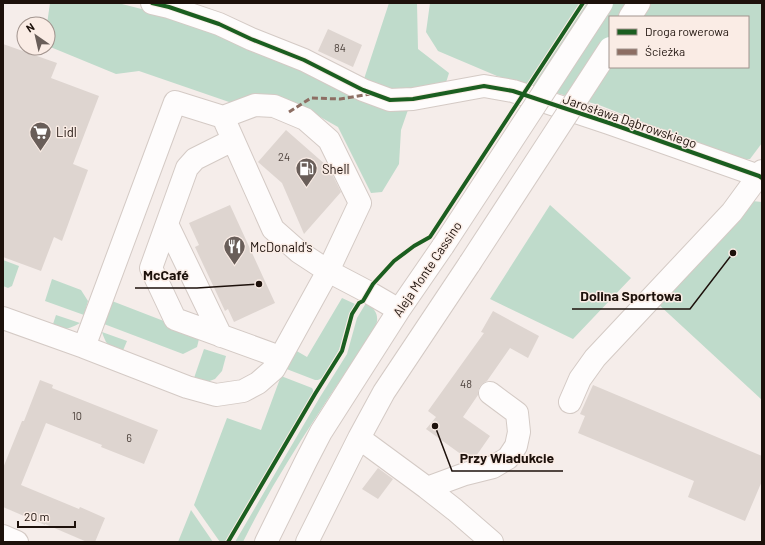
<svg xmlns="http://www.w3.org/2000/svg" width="765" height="545" font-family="Barlow,sans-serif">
  <rect width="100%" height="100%" fill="#f5edea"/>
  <path fill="#bfdbcb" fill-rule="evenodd" d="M50,3H118L165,15L409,107L401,130L399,164L382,192L371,193L338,127L315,114L232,103L139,71L116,74L48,46V24H47Z
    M389,3H417L418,49L449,73L444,89L387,92L364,79Z
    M430,3H762V143L750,159L740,160L599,105L497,76L438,51L426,32ZM610,17H748V67H610Z
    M752,201L762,202V400L657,303Z
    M550,205L631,278L573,339L490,299Z
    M3,260L19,266L12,286L8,288L3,286Z
    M52,279L81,290L88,301L84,315L45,301Z
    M342,298L355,304L349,314L339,350L322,378L318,380H315L284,368L295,350L307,357Z
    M112,301L200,335L197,347L183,354L104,324Z
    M366,303C376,309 380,316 375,328C329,398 280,467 243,542H235L320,397L347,354L357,318Z
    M56,315L80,323C71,328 61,332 52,327Z
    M102,332L127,341L122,353C109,349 106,344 102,332Z
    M204,349L226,356L222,371L215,379L204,383L193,381Z
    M281,376L312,388L313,390V393L225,542H220L194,505L227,418L261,430Z
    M191,510L213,542H178Z"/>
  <path fill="#ded5d0" d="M328,29L362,45L353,67L318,51Z
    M3,44L57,63L51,78L99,96L73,164L88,170L62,241L54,237L41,271L3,257Z
    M286,130L327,166H328L341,192L304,234L282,183L258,162Z
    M230,205L275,303L234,322L228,309L225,311L202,262L195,247L199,245L189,223Z
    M493,311L539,336L528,358L510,348L487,381L485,382L480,386L478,391V395L463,417L490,436L474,459L469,460L426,429L436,417L428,411L484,333L481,332Z
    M40,380L53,385L52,388L158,430L144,464L101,447L102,445L46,423L21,485L79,509L80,507L105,518L95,542H87L45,524V525L3,507V468L22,421H24Z
    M593,385L762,456V481L745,521L688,497L694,481L578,433L585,416L580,414Z
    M378,468L393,479L378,499L362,489Z"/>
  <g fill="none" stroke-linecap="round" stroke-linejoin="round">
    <defs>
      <path id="minor" d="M152,3L169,7L219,24L251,39L304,60L363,90L390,100L413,99L484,86L513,91L609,123L759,176L762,178
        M630,17L639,3
        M233,140L195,159L187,168L151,268L175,319L280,357
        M167,224L221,336
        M3,318L84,347L175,102L223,117L273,229L299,252L328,271L368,292L399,310
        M84,347L187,387L216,395L243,391L258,383L274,369L328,271L360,203L329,140L305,119L274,106L255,105L223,117
        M570,402L580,379L595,358L732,212L762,171
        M359,438L427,488L465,474L493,467L508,458L516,446L519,432L517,413L490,393
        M427,488L455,510L492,542
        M3,536L17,542
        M266,542L306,461L321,432L399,310L443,246
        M307,542L359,438L384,392L470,263"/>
    </defs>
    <use href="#minor" stroke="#d4cac5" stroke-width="24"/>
    <use href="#minor" stroke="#fefcfc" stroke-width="22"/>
    <defs>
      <path id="minor-bridge" d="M443,246L602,3
        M470,263L610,48"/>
    </defs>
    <use href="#minor-bridge" stroke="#d4cac5" stroke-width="24" stroke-linecap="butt"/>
    <use href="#minor-bridge" stroke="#fefcfc" stroke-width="22"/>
    <path stroke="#8d6e63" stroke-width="3" stroke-dasharray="6 3" stroke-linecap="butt" d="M289,112L311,98L340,99L371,94"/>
    <defs>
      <path id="cycleway" d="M152,3L169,7L219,24L251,39L304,60L363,90L390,100L413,99L484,86L513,91L609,123L759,176L762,178
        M228,542L315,394L342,351L352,314L359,303L363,301L373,284L394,261L414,246L430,237L583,3"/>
    </defs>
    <use href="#cycleway" stroke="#faece5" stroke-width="6"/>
    <use href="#cycleway" stroke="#1b5e20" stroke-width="4"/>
  </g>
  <defs>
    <symbol id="supermarket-pin" viewBox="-11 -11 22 30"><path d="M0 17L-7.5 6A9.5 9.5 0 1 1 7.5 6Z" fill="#695e59" stroke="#faece5"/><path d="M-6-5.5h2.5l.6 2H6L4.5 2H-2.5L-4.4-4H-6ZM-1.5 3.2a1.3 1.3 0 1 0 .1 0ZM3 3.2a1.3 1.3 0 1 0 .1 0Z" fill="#fff"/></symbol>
    <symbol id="fuel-pin" viewBox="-11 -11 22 30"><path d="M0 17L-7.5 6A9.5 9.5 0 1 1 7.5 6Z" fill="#695e59" stroke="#faece5"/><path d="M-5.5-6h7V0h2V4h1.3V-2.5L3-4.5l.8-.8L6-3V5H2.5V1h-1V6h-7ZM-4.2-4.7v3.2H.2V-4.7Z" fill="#fff"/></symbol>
    <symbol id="restaurant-pin" viewBox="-11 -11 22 30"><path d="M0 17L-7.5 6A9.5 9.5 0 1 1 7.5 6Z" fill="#695e59" stroke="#faece5"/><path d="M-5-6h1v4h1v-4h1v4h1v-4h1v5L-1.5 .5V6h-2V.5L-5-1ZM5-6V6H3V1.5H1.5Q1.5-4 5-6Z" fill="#fff"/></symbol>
  </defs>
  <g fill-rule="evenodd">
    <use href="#supermarket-pin" x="28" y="120" width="25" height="34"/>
    <use href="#fuel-pin" x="294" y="156" width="25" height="34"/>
    <use href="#restaurant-pin" x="222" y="234" width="25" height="34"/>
  </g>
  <g text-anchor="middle" stroke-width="3" stroke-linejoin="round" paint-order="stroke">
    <g font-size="11" fill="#4d423c">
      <text x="340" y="52">84</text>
      <text x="284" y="161">24</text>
      <text x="466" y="388">48</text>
      <text x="77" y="420">10</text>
      <text x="129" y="442">6</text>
    </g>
    <g font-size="13" fill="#1d110b" stroke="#faece5">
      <text transform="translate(630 121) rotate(19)" y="5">Jarosława Dąbrowskiego</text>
      <text transform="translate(427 269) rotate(-56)" y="5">Aleja Monte Cassino</text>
    </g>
    <g font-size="13" fill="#1d110b" stroke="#faece5" text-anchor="start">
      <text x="56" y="137">Lidl</text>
      <text x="322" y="174">Shell</text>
      <text x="250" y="252">McDonald's</text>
    </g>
  </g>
  <path fill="none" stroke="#1d110b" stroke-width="1.5" d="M259 284L197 288H135M733 253L690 309H572M435 426L452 471H563"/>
  <g fill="#1d110b" stroke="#faece5" stroke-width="1.5">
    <circle cx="259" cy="284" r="4"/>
    <circle cx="733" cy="253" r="4"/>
    <circle cx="435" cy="426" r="4"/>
  </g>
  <g font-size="14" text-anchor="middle" font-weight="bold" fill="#1d110b" stroke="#faece5" stroke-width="3" stroke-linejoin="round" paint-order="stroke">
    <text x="166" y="280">McCafé</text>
    <text x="631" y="301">Dolina Sportowa</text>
    <text x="507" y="463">Przy Wiadukcie</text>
  </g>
  <rect width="765" height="545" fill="none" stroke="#1d110b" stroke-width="8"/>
  <rect x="609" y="16" width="140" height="52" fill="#faece5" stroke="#a2948e"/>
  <rect x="617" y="29" width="20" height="6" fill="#1b5e20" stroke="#a2948e"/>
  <text x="645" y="36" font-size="12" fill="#1d110b">Droga rowerowa</text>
  <rect x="617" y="49" width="20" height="6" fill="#8d6e63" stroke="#a2948e"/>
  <text x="645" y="56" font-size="12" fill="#1d110b">Ścieżka</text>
  <g transform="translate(36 36) rotate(326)"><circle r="19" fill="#faece5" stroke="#a2948e"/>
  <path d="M0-3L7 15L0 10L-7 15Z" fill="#695e59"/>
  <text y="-6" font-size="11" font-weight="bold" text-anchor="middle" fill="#1d110b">N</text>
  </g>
  <path d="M18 521v6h57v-6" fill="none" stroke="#1d110b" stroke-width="2"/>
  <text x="24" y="521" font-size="12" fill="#1d110b" stroke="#faece5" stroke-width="3" paint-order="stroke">20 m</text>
</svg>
